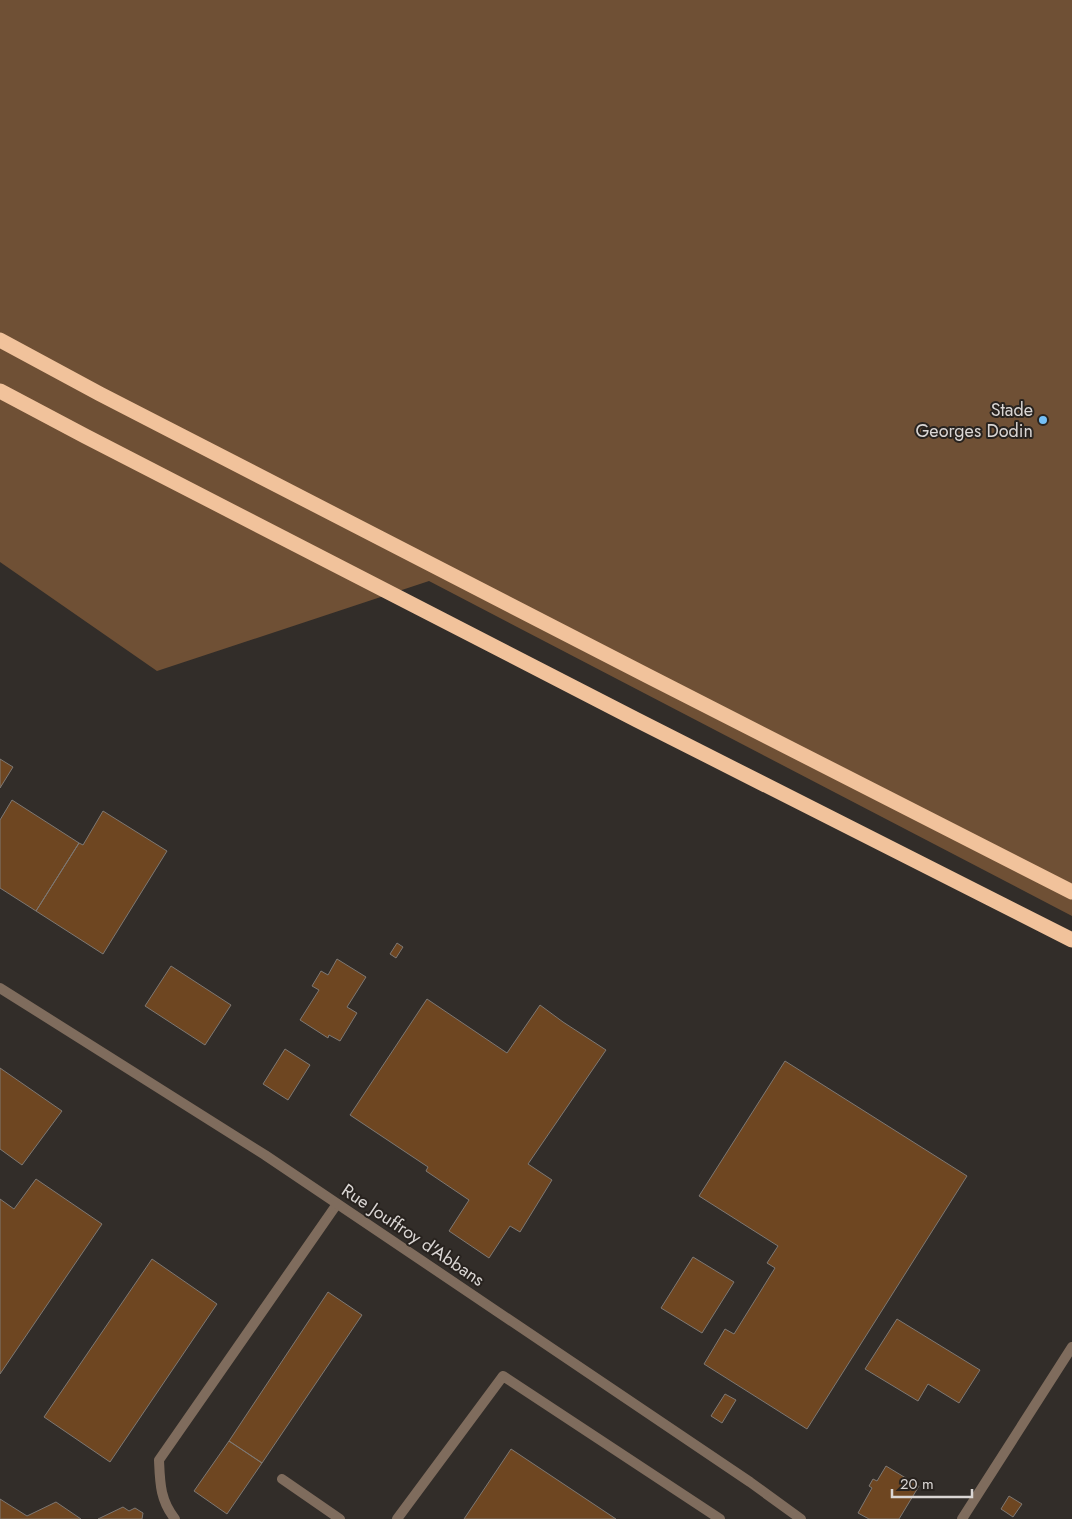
<svg xmlns="http://www.w3.org/2000/svg" width="1072" height="1519" font-family="Jost,sans-serif">
  <rect width="100%" height="100%" fill="#322d29"/>
  <path fill="#6f5035" d="M0,0H1072V916L429,581L157,671L0,562Z"/>
  <path fill="#6e4621" stroke="#7e7873" d="M0,759L13,767L0,788Z
    M12,800L79,843L36,911L0,888V820Z
    M103,811L167,851L103,954L36,911L79,843L83,845Z
    M397,943L403,947L396,958L390,954Z
    M337,959L366,977L347,1007L357,1013L340,1041L329,1035L328,1038L300,1020L319,990L312,986L321,971L328,975Z
    M171,966L231,1005L205,1045L145,1006Z
    M427,999L507,1053L540,1005L563,1022L606,1050L528,1164L552,1180L520,1232L510,1226L489,1258L449,1231L469,1200L426,1171L428,1167L350,1115Z
    M285,1049L310,1065L288,1100L263,1084Z
    M785,1061L967,1176L807,1429L704,1364L725,1329L734,1334L775,1268L767,1263L778,1246L699,1196Z
    M0,1068L62,1111L22,1165L0,1149Z
    M36,1179L102,1224L0,1374V1199L14,1209Z
    M693,1257L734,1282L702,1333L661,1308Z
    M152,1259L217,1304L110,1462L44,1417Z
    M328,1292L362,1315L262,1463L229,1441Z
    M897,1319L980,1370L959,1403L928,1384L918,1401L865,1369Z
    M725,1394L736,1400L722,1423L711,1416Z
    M229,1441L262,1463L227,1514L194,1491Z
    M511,1449L616,1519H464Z
    M886,1466L919,1486L899,1519H869L858,1513L872,1488L869,1486L873,1479L877,1481Z
    M1009,1496L1022,1504L1013,1517L1001,1509Z
    M0,1499L27,1516L56,1502L81,1519H0Z
    M123,1507L129,1511L135,1508L143,1513L142,1519H98Z"/>
  <g fill="none" stroke-linecap="round" stroke-linejoin="round">
    <path stroke="#7f6c5d" stroke-width="10" d="M282,1479L340,1519
      M175,1519C160,1500 160,1483 159,1460L337,1204
      M397,1519L503,1376L720,1519"/>
    <path stroke="#7f6c5d" stroke-width="10" d="M0,988L265,1155L750,1482L801,1519
      M962,1519L1072,1347"/>
    <path stroke="#f1c29b" stroke-width="15" d="M0,340L100,394L648,676L1072,892
      M0,391L85,436L637,720L1072,940"/>
  </g>
  <circle fill="#75c0f6" stroke="#28231f" stroke-width="2" cx="1043" cy="420" r="5"/>
  <g text-anchor="middle" stroke-width="4" stroke-linejoin="round" paint-order="stroke">
    <g font-size="18" fill="#dad6d4" stroke="#28231f" text-anchor="end">
      <text x="1033" y="416">Stade<tspan x="1033" dy="21">Georges Dodin</tspan></text>
    </g>
    <g font-size="18" fill="#dad6d4" stroke="#28231f">
      <text transform="translate(413 1235) rotate(34)" y="6">Rue Jouffroy d'Abbans</text>
    </g>
  </g>
  <path d="M892 1489v8h80v-8" fill="none" stroke="#dad6d4" stroke-width="2.5"/>
  <text x="900" y="1489" font-size="15" fill="#dad6d4" stroke="#28231f" stroke-width="4" paint-order="stroke">20 m</text>
</svg>
